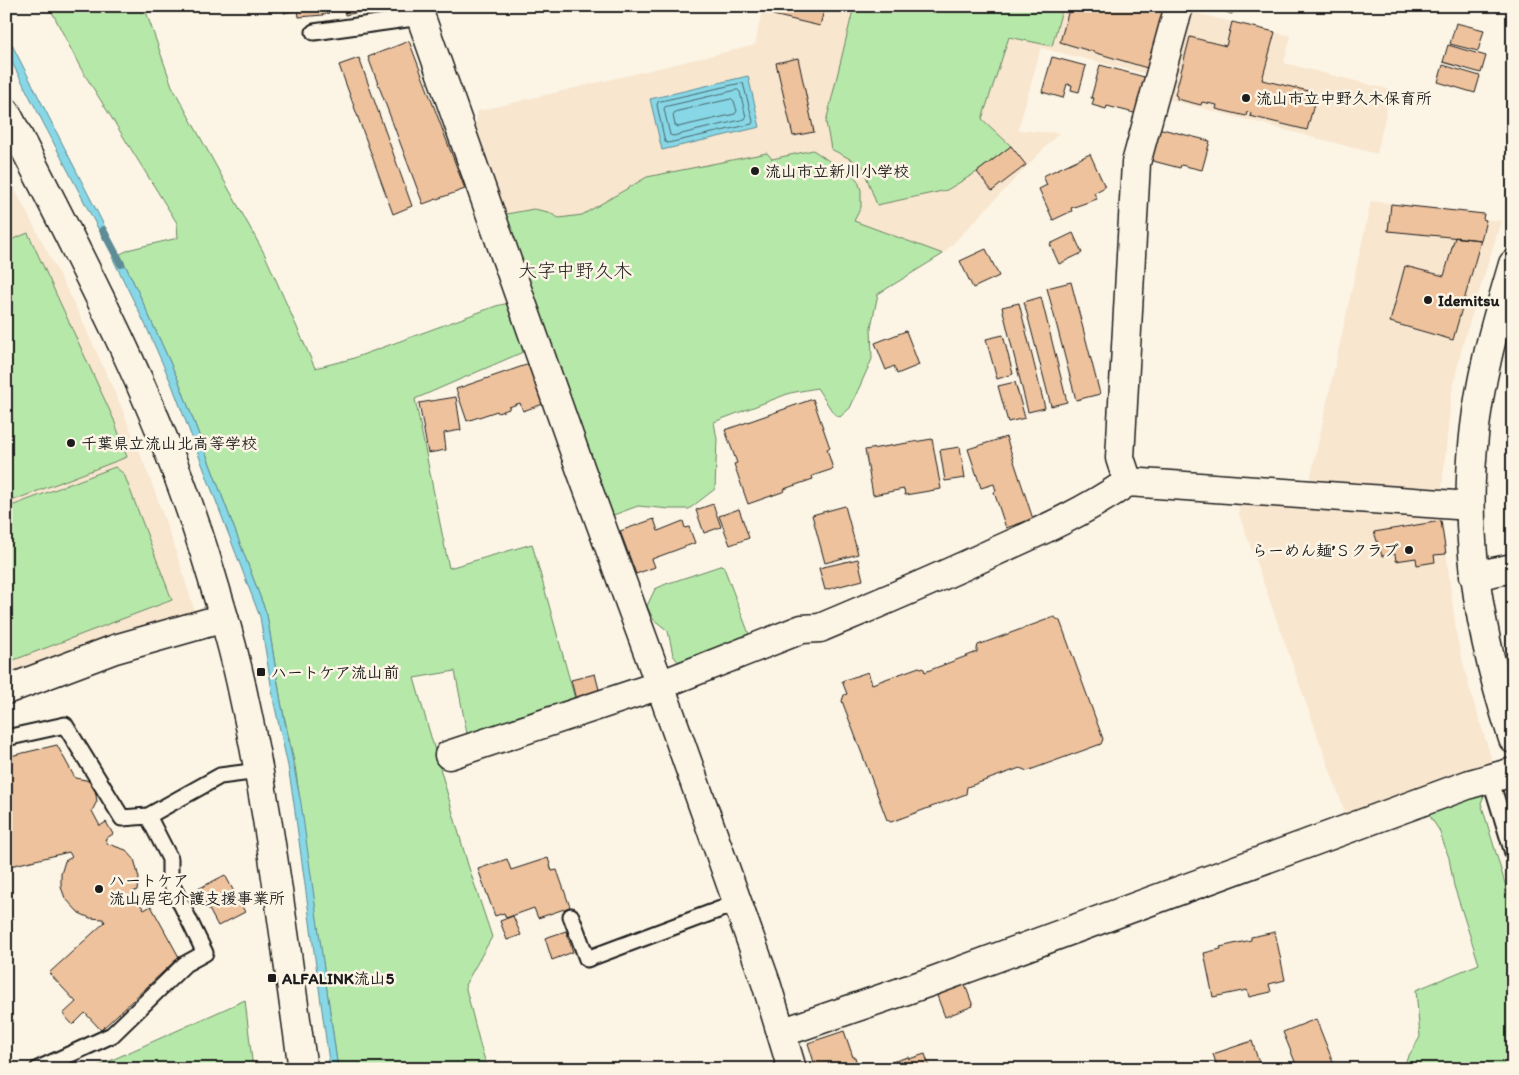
<svg xmlns="http://www.w3.org/2000/svg" width="1519" height="1075" font-family="Itim,'Klee One',sans-serif">
  <rect width="100%" height="100%" fill="#fcf5e5"/>
  <filter id="ink" filterUnits="userSpaceOnUse"><feTurbulence type="fractalNoise" baseFrequency=".02" numOctaves="2"/><feDisplacementMap in="SourceGraphic" scale="10" xChannelSelector="R" yChannelSelector="G"/><feConvolveMatrix kernelMatrix="1 2 1 2 8 2 1 2 1" color-interpolation-filters="sRGB"/></filter>
  <g filter="url(#ink)">
    <path fill="#f8e6cf" d="M763,6H1170L1151,75L1041,48L1018,130L1059,133L943,254L817,208L526,290L474,134L478,111L755,45Z
      M1187,11L1291,36L1284,63L1391,90L1377,154L1163,98Z
      M6,172L77,309L121,406L151,481L175,548L196,615L6,678Z
      M1371,201L1484,214V219L1501,221L1462,347L1451,397L1442,489H1391L1310,480Z
      M1239,504L1353,510L1442,519L1457,638L1470,690L1494,766L1348,821L1239,514Z"/>
    <path fill="#b6e9a9" stroke="#698262" d="M49,6H144L172,86L264,253L315,368L351,359L496,306L513,302L530,349L415,399L449,568L532,544L577,706L468,739L455,671L414,678L468,865L492,937L465,985L481,1048L488,1069H338L295,766L281,702L267,615L179,382L140,296L120,254L131,249L178,238L177,223L80,67Z
      M854,6H1063L1052,46L1009,37L982,119L1011,146L977,172L947,190L877,205L862,165L831,149L826,122Z
      M813,150L832,163L851,173L858,181L861,190V207L854,221L943,254L878,294L871,327L872,359L850,408L840,417L834,414L817,388L790,393L714,422L717,439L715,489L689,509H670L638,506L608,517L501,215L534,209L548,212L559,218L582,215L647,177L767,153L772,159Z
      M28,233L114,420L127,457L6,503V242Z
      M115,467L124,474L172,600L6,663V508Z
      M723,565L749,634L678,662L673,655L668,631L653,619L647,606L655,589L666,584Z
      M1486,791L1481,803L1513,910V1069H1401L1420,1037L1416,990L1479,964L1454,886L1449,858L1439,830L1429,815L1423,813Z
      M245,1000L253,1069H92Z"/>
    <path fill="#88d7e6" stroke="#5d8c95" d="M6,33L110,237L104,240L6,51Z
      M748,76L760,127L662,150L650,99Z
      M120,254L140,296L179,382L267,615L281,702L301,803L338,1069H330L294,804L288,766L274,703L260,617L172,385L146,326L112,257Z"/>
    <g fill="none" stroke-linecap="round" stroke-linejoin="round">
      <path stroke="#47676d" stroke-width="1" d="M743,83L753,121L752,124L668,143L665,142L657,105L658,102Z
        M738,90L740,92L746,117L745,119L673,136L670,135L664,109L665,107Z
        M732,99L734,101L737,111L735,114L678,127L675,125L673,115L675,112Z"/>
      <path stroke="#5d8c95" stroke-width="8" d="M103,230L121,264"/>
    </g>
    <path fill="#edc29d" stroke="#1c1c1c" d="M283,6H327L329,13L323,14V15L299,17L298,10L284,13Z
      M344,6H359L360,12L345,15Z
      M362,6H379L380,8L363,11Z
      M775,6H825L820,26L773,15Z
      M1070,6H1165L1147,68L1060,42Z
      M1205,6H1234L1232,14Z
      M1232,22L1275,32L1262,80L1317,93L1307,130L1250,116L1251,113L1247,112L1246,116L1216,109L1217,105L1202,102L1201,105L1177,99V96L1175,95L1190,37L1226,46Z
      M1456,23L1484,30L1478,51L1450,44Z
      M409,41L465,189L423,204L368,57Z
      M1448,45L1486,56L1481,73L1443,62Z
      M1052,57L1086,66L1079,92L1071,90L1072,85L1067,84L1063,98L1042,92Z
      M359,58L412,206L393,214L339,65Z
      M798,58L814,132L793,136L776,63Z
      M1100,65L1148,78L1138,114L1107,106L1106,109L1092,105L1094,98H1091Z
      M1443,65L1480,76L1475,93L1438,82Z
      M1158,128L1210,141L1202,170L1181,165L1180,168L1149,160Z
      M1011,146L1026,165L992,191L977,172Z
      M1090,154L1105,187L1094,193L1097,199L1071,208L1072,211L1053,220L1039,189L1047,185L1043,176Z
      M1391,204L1484,214L1483,219L1486,220L1481,240L1388,231Z
      M1073,233L1082,253L1059,264L1050,244Z
      M1455,237L1481,240L1453,340L1390,322L1405,266L1444,276Z
      M986,249L999,276L973,288L960,261Z
      M1071,282L1100,394L1076,400L1047,288Z
      M1041,297L1067,402L1051,406L1024,302Z
      M1019,303L1045,408L1028,412L1002,307Z
      M906,331L919,365L897,374L894,366L886,370L875,343Z
      M1003,335L1013,374L997,379L986,339Z
      M529,364L543,404L523,411L520,403L509,407V409L498,413L497,411L467,421L456,389Z
      M1015,382L1025,418L1008,422L998,386Z
      M456,397L461,430L444,433L446,450L428,453L419,403Z
      M813,399L830,448L827,449L833,469L812,476L813,479L784,489L785,491L748,504L734,464L737,463L725,430Z
      M1006,437L1033,519L1006,528L994,492L996,491L994,484L981,488L968,449Z
      M932,439L941,489L905,495L904,489L873,495L865,450Z
      M960,447L965,478L945,481L940,450Z
      M713,504L721,527L704,533L696,510Z
      M845,506L858,554L825,563L812,515Z
      M739,509L749,538L730,545L719,516Z
      M654,519L658,531L683,521L685,528L689,527L695,543L652,559L655,567L636,574L620,531Z
      M1441,521L1446,554L1434,555L1435,562L1417,565L1416,558L1396,561L1395,554L1382,556L1374,532Z
      M858,559L863,580L825,590L819,568Z
      M1054,617L1060,621L1103,739L1101,744L1027,771L1020,768L967,787L966,794L891,822L887,820L842,701L844,695L847,694L842,681L868,672L872,684L919,667L924,669L925,672L977,652V649L978,645Z
      M595,674L601,697L577,704L571,680Z
      M57,745L75,778L86,780L90,782L95,789L97,801L92,811L100,826L106,822L113,834L105,839L108,844L126,850L134,859L139,878L137,890L133,892L144,910L151,906L179,957L101,1030L85,1013L73,1025L63,1014L76,1002L49,973L105,922L103,919L90,918L79,913L65,898L61,887V874L65,861L72,857L69,852L6,867V757Z
      M548,858L552,871L557,870L570,907L538,918L534,908L506,918L504,913L495,916L478,869L507,859L511,870Z
      M225,875L245,912L218,926L198,889Z
      M513,916L521,935L507,940L500,921Z
      M566,931L573,952L552,960L545,938Z
      M1275,932L1285,980L1269,984L1271,992L1249,997L1247,990L1213,997L1204,953L1221,949L1220,947L1251,940V937Z
      M964,982L973,1006L945,1017L936,993Z
      M1316,1019L1335,1067L1330,1069H1298L1283,1032Z
      M844,1031L853,1057H855L857,1065L860,1064L862,1069H843L842,1066L835,1069H816L808,1043Z
      M1252,1041L1261,1069H1218L1213,1054Z
      M925,1054L930,1069H869L908,1057L909,1059Z"/>
    <g fill="none" stroke-linecap="round" stroke-linejoin="round">
      <defs>
        <path id="lane" d="M314,32L421,17
          M6,738L65,725L122,818L148,816L170,859V881L205,953L185,964L112,1035L38,1069
          M1490,778L1513,853
          M148,816L220,776L259,771
          M571,916L587,959L737,903"/>
        <path id="street" d="M417,6L582,473L660,685L766,983L792,1069
          M1128,482L1120,458L1136,163L1179,6
          M1474,576L1513,568
          M6,690L115,649L224,618
          M449,755L660,685L802,629L820,628C879,603 937,579 994,552C1041,531 1086,511 1128,482L1470,506
          M781,1033L930,982L1470,784L1513,772"/>
        <path id="secondary" d="M6,112C79,256 156,397 204,551C219,600 234,648 244,698C271,820 285,945 303,1069
          M1513,264C1504,295 1494,327 1487,359C1456,492 1471,611 1513,739"/>
      </defs>
      <use href="#lane" stroke="#1c1c1c" stroke-width="19"/>
      <use href="#street" stroke="#1c1c1c" stroke-width="31"/>
      <use href="#secondary" stroke="#1c1c1c" stroke-width="31"/>
      <use href="#lane" stroke="#fcf5e5" stroke-width="15"/>
      <use href="#street" stroke="#fcf5e5" stroke-width="28"/>
      <use href="#secondary" stroke="#fcf5e5" stroke-width="28"/>
    </g>
  </g>
  <g fill="#1c1c1c" stroke="#fcf5e5" stroke-width="2">
    <circle cx="1246" cy="98" r="5"/>
    <circle cx="755" cy="171" r="5"/>
    <circle cx="1428" cy="300" r="5"/>
    <circle cx="71" cy="443" r="5"/>
    <circle cx="1409" cy="550" r="5"/>
    <rect x="256" y="667" width="10" height="10" rx="2.5"/>
    <circle cx="99" cy="889" r="5"/>
    <rect x="267" y="973" width="10" height="10" rx="2.5"/>
  </g>
  <g text-anchor="middle" stroke-width="5" stroke-linejoin="round" paint-order="stroke">
    <g font-size="16" font-weight="bold" fill="#1c1c1c" stroke="#fcf5e5" text-anchor="start">
      <text x="1256" y="104">流山市立中野久木保育所</text>
      <text x="765" y="177">流山市立新川小学校</text>
      <text x="1438" y="306">Idemitsu</text>
      <text x="81" y="449">千葉県立流山北高等学校</text>
      <text x="1399" y="556" text-anchor="end">らーめん麺’Ｓクラブ</text>
      <text x="271" y="678">ハートケア流山前</text>
      <text x="109" y="886">ハートケア<tspan x="109" dy="18">流山居宅介護支援事業所</tspan></text>
      <text x="282" y="984">ALFALINK流山5</text>
    </g>
    <g font-size="19" fill="#1c1c1c" stroke="#fcf5e5">
      <text x="575" y="277">大字中野久木</text>
    </g>
  </g>
  <rect width="1519" height="1075" fill="none" stroke="#fcf5e5" stroke-width="25"/>
  <rect x="12" y="12" width="1494" height="1050" fill="none" stroke="#1c1c1c" stroke-width="2" filter="url(#ink)"/>
</svg>
